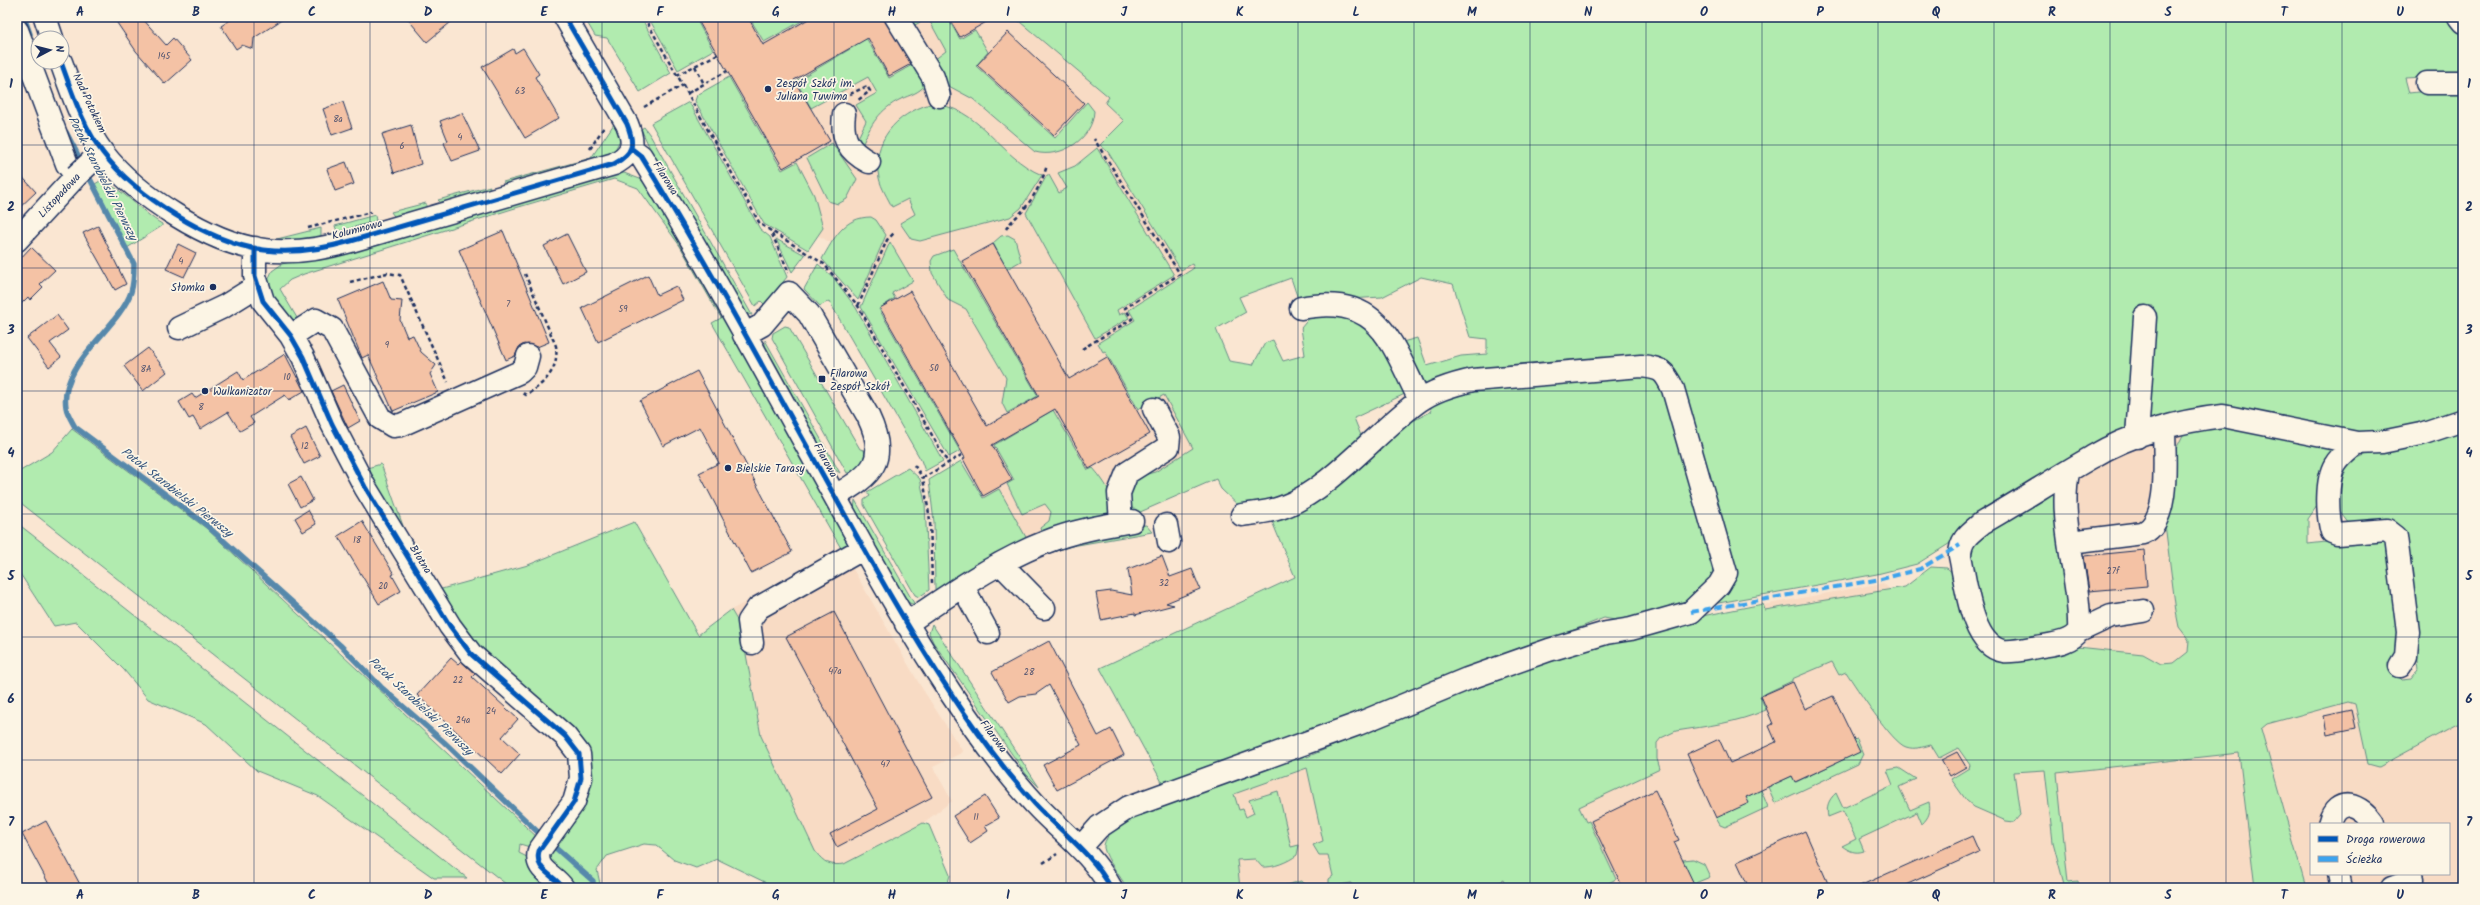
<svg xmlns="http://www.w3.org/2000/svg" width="2480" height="905" font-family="Kalam,sans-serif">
  <rect width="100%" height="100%" fill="#fae6d2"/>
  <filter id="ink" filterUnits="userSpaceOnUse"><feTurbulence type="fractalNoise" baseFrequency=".025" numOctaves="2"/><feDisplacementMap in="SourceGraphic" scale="8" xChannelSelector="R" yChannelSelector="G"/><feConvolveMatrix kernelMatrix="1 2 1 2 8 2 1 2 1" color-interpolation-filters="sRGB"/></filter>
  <g filter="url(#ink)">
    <path fill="#f8dbc4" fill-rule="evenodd" d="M696,17H1019L1109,97L1212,237L1246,312L1221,327L1206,306L1216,479L1014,552L963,459L965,458L880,308L869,289L864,286L831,243L819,236Z
      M2185,431L2198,665L2161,674L2087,653L2070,497L2077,481L2089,466L2138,441Z
      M842,550L920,685L963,752L933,767L952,801L923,823L844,865L832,866L822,861L815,851L761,736L741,627L731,610Z
      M1883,583L2025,710L2381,683L2463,718V888H1139L1150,815L1323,751L1423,706L1692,618ZM2311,824H2449V874H2311Z"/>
    <path fill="#b1ebaf" stroke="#668d86" d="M584,17H641L671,73L640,92L607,38L595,36Z
      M648,17H695L713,50L678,70Z
      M749,17H809L764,42Z
      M904,17H947L960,39L975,30L988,52L976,66L1055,138L1087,102L1094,111C1093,139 1061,159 1035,152L973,99L945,84L934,60L946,51L928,18L911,27Z
      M1014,17H2446L2463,37V75L2405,78L2409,93L2436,90L2463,92V414L2383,436L2297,424H2153L2147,419L2153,306L2141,305L2125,433L1917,564L1877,574L1713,604L1735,579L1663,363L1427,392L1399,343L1417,338L1427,366L1461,356L1487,354V339L1470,337L1453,284L1421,277L1382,297L1299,302L1291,278L1239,297L1246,312L1216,329L1229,361L1253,365L1265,343L1273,340L1283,361L1305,355L1301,328L1311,316L1345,312L1374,333L1409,392L1354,418L1362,438L1344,451L1345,458L1295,497L1242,509L1221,489L1216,479L1131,516L1126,504L1130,488L1140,476L1155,472L1193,448L1164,395L1138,409L1105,351L1103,352L1098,343L1135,320L1129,310L1194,268L1192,264L1181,270L1108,152L1100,145L1124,121L1105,103L1109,97Z
      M864,34L889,78L919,61L925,85C919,93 910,95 901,99C880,109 870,125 862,146L857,140L866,121L856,105L877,93L868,77L811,108L796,81L855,46L852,41Z
      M729,77L782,170L797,162L814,195L823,228L808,250L764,224L695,101L697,95Z
      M689,102L760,229L770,237L787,277L765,305L761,301L755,306L651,123Z
      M930,104C980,105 998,157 1042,175L1021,208L1010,217L920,241L911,239L900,223L915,214L908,199L892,207C888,198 881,188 879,178C871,141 896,114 930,104Z
      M616,121L621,138L615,150L608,156L507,185L503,182L591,158Z
      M644,127L650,135L752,315L744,313L655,159L641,129Z
      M832,143L857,179L847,199L838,204L828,201L807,158Z
      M1097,148L1174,275L1117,310L1119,315L1125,312L1129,318L1095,338L1026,213L1047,175H1049L1059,193L1067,188L1058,173L1075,166Z
      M624,173L640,179L648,186L685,243L849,544L842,550L712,323L721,318L680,246L638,188L614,179L512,209L304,274L290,280L280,289L297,318L290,323L266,285L272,271L282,264L615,174Z
      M100,181C121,186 141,212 162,224V226L127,248L95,184Z
      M490,186L487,192L443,205L438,200Z
      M426,203V210L396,219L391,212Z
      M375,215L376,221L373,225L341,235L337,231L335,226Z
      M871,217L876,220L886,235L858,300L822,259C834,238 844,217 871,217Z
      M321,228V238L273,241V240Z
      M1008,235L1015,239L1021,261L1007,269L993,243L1001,236Z
      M776,239L805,255L792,272Z
      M890,242L913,281L892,293L895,298L879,309L960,451L949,457L861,307Z
      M953,249L1038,396L1007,413L1002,403L1006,378L966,309L948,300L932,273L931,261L934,256Z
      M818,264L833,277L856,308L943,461L925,471L921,460L829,301L820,306L804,289Z
      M785,326L789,327L860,449L864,450L866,458L853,472L847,473L772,338L773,333Z
      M765,340L840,473L829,466L765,352Z
      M1645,372L1663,382L1715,563L1711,581L1684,608L1631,623L1604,618L1307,735V757L1488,680L1692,618L1763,604L1765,610L1905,587L1931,567L1947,568L1955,575L2002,658L2078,647L2143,654L2161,664L2174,663L2188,652L2189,640L2179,627L2176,612L2165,524L2173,455L2185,431L2219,422L2337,445L2319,503L2308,519V544L2389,535L2402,649L2391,668L2402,680L2411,679L2419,669L2404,534L2349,523L2339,510V472L2347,462L2383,448L2463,425V726L2456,725L2379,767L2368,764L2355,704L2348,702L2267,724L2261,729L2306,888H2255L2239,753L2057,773L2068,882L2078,881L2079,888H2065L2053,842L2045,770L2014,772L2020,815L2014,822L2006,821L1974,807L1966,800L1951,779L1969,768L1970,765L1958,748L1939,758L1931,745C1922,747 1915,750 1906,747C1892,743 1856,687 1846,672L1839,675L1832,662L1792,679V681L1760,696L1766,710C1736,723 1708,726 1676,731L1661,738L1657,743V759L1660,769L1579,807L1586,822L1589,821L1616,879L1599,888H1507L1503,880L1488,888H1352L1351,883L1329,887V879L1333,876L1328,855H1319L1313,845L1323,841L1307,768L1234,794L1239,810L1243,809L1246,817L1254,813L1249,800L1278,791L1291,847L1299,845L1297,855C1288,862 1273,868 1262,867L1255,859L1237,860L1240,888H1127C1121,877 1106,859 1104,848C1101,833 1152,794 1163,784L1100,668L1295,577L1271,519L1409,423L1432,411L1427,401L1454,389Z
      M1053,410L1088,470L1093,468C1104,481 1112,492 1114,509L1104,521L1043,537L1040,528L1049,521L1051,512L1045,504L1022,514L1007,484L1014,480L994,445Z
      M72,429L206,528L539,839L533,848L520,844L519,853L529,858L555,888H511L17,500V473L52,452Z
      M961,461L983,498L999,489L1027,539L1014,552C1002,552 992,549 987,562L937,592L935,589L934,522L929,480Z
      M381,464L407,537L360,470Z
      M908,468L920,479L925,503L929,590L919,597L915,595L864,505V500L870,496L867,492Z
      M2049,490L2057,491L2073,616L2068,629L2058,635L2007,642L1997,638L1983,623L1969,545L1972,537Z
      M855,500L915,605L904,601L854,512Z
      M634,522L698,635L731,610L741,627L761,736L815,851C824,863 830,866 844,864L923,823L929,825L950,875L948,883L937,888H777L717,859L696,868L674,860L656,845L644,844L607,856L597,870L601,888H572L547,859L586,765L470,646L438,590L528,565Z
      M17,523L81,573L467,878H434L318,796L257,771L206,724L148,699L124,670L76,622L54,626L17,569Z
      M1146,525L1152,532L1072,546L1049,553L1046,547L1133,526Z
      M932,624L1039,787L1026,774L933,642L929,633Z
      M1857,739L1863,754L1858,764L1775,803L1768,787L1792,776L1796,782L1859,752L1854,740Z
      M1899,768L1916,779L1899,787L1910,810L1929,802C1931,812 1929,817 1922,824L1917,812L1859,839L1864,851C1855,854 1849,851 1842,846L1856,839L1843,811L1828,817C1826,807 1828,800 1836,793L1843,808L1893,785L1887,770Z
      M1761,790L1768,807L1725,827L1720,825L1716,818L1746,797Z
      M1693,859L1704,864L1710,877L1693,884L1683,860Z
      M1301,881L1311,888H1275Z"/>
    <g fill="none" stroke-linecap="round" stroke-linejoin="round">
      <path stroke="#5688ab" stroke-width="5.5" d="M24,17L30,34
        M66,132L82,163
        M87,173L134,264C134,274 134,282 131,292C119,328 59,364 66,407C67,414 72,421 75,427L204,523L340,645L381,687L444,742L543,837
        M550,843L593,881V888"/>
    </g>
    <path fill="#f4c2a5" stroke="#1b2f5e" d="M113,17H141L166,45L173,38L192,60L165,84L136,51Z
      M235,17H286L254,38L253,49L242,45L236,49L221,26Z
      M406,17H457L427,42Z
      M696,17H748L763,45L812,17H884L911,64L889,76L868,38L794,80L830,141L783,168Z
      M948,17H995L960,37Z
      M1008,32L1084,103L1054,135L977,65Z
      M523,48L539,74L535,77L559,118L525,138L482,67L513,49L515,53Z
      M343,102L352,128L332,135L323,109Z
      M462,113L480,151L452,161L444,143L448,141L440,121Z
      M411,125L421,164L394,173L382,134Z
      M346,162L354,184L335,191L327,169Z
      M17,171L36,192L17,210Z
      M98,226L126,284L115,290L83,233Z
      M503,231L549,342L537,347L524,344L519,347L515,356L506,360L459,250Z
      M567,234L586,272L563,284L544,246Z
      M178,244L196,253L184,277L166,269Z
      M993,244L1069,379L1107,357L1150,434L1089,469L1055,409L992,445L1012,480L983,496L963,459L965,458L880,308L910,291L987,426L1039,396L962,261Z
      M31,247L55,270L40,284L43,287L30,300L28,297L17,308V262Z
      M648,275L657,295L676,286L683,300L598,342L582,308Z
      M383,281L391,300L402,301L400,320L407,337L413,335L421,352L436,365L430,374L438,392L393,411L368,355L362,358L338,300Z
      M57,315L68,330L50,343L61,357L49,367L27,338Z
      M148,348L167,372L143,391L124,366Z
      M285,354L304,391L289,400L285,395L250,417L254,423L240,431L228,412L200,429L193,417L189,419L179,402L192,394L195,398L238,371L243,380Z
      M697,371L792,552L751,573L699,473L719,463L700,427L663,446L640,401Z
      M343,385L360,421L348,428L331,391Z
      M306,428L320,456L304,464L290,437Z
      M301,477L313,500L300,507L288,484Z
      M308,510L316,524L303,532L295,518Z
      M362,521L394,574L392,575L401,591L379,604L338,536Z
      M2144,550L2147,586L2089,591L2084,556Z
      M1162,556L1170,577L1192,569L1200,589L1166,603L1174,605L1135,615V613L1101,620L1096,593L1111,591L1132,595L1128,569Z
      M834,612L932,797L837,847L830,834L878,809L786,637Z
      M1049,641L1098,736L1111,729L1124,755L1057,790L1043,765L1081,745L1049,685L1036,694L1020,696L1009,702L992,672Z
      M451,658L458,664L461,661L475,674L472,677L518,719L502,737L520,754L502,774L417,695Z
      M1793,682L1805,709L1833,696L1860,752L1795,782L1792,776L1746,797L1749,803L1716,818L1687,754L1719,739L1730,763L1776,742L1769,726L1773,724L1761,696Z
      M2352,710L2356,728L2327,734L2324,716Z
      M1957,752L1966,767L1950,776L1941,760Z
      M1655,790L1679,840L1674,842L1696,888H1623L1591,821Z
      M985,796L999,818L985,826L988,831L970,843L953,816Z
      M46,821L82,888H51L22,834Z
      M1805,831L1830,888H1749L1737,862Z
      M1972,836L1979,852L1899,888H1855Z"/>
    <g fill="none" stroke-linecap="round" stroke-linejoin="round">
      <defs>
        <path id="minor" d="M45,17L52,38
          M896,17L933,77L939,96
          M2459,17L2463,22
          M17,30L67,164L76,176L17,240
          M61,62C72,92 83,127 103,153C135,195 211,244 264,250C294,254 323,249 351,241L614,164C634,153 635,144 627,124L565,17
          M2427,83H2463
          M844,114C841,138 848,151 869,162
          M632,149L641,156C710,267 771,382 834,495C871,562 908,629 950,692C975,730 1004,770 1035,804C1061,832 1092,853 1111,888
          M255,248V276L263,301L291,336L303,357L332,424L365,487L450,626L471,654L565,736L579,754L581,778L574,802L539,851C534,871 554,874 563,888
          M1301,308C1380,293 1390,341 1420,400
          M179,328L225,306L257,286
          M744,335L762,325L789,293L809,314L868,416C889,460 873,475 835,496
          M291,336L316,320L332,329L380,418L393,426L401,425L520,372L525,367L528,356
          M2137,437L2145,317
          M2357,443C2349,450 2340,456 2335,465C2326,480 2327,515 2332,532L2337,534L2387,530L2396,537L2408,632L2406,656L2400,666
          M2068,473C2058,522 2081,581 2079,631C2069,644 2052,644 2037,647C2026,649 2014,652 2003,651C1971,646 1966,582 1960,556C1960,539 1970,533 1982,523C2019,502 2055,478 2092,457C2130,434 2179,421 2223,416L2357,443L2382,442L2421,434L2463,420
          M1121,523L1119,493L1127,473L1168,447L1169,437L1154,409
          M1166,525L1169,542
          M2070,542L2143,533C2171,521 2164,455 2164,429
          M1002,565L1044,608
          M963,587L988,633
          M906,624C948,595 999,560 1046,542C1073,531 1103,526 1132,521
          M2079,631L2111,616L2143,611
          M752,643L749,621L758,608L864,548
          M2329,824C2337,794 2361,805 2374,824
          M1081,847L1099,827L1129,807L1358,724L1467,679L1549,650L1606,633L1631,629L1691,612L1719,585L1726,573L1673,389C1664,370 1661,368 1641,366L1473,380C1455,384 1434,390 1419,401C1377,431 1331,489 1283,507C1270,512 1256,513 1242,515
          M2338,874L2341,888
          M2392,888L2413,880"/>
      </defs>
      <use href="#minor" stroke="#1b2f5e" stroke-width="25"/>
      <path stroke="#1b2f5e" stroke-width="2.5" stroke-dasharray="4 3" stroke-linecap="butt" d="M644,17L677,75
        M695,66L704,84
        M683,85L760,224L824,264L858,306L948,463
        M688,93L727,71
        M850,94L867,86L870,91L857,101
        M644,107L683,85L677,75L718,54
        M590,149L604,127
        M308,228L371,212
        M1006,229C1012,219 1019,216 1025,208C1035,195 1043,180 1047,165
        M772,234L789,273
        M350,282L387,273L400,275L448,382
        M858,306L887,240L895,232
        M1082,349L1132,319L1125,308L1180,274L1094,139
        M523,393L526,395C545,383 559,370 556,346L525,274
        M914,465L923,478
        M932,583L930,520L923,478L963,454
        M1043,863L1057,854"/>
      <use href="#minor" stroke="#fcf5e5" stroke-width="22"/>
      <defs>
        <path id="minor-bridge" d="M76,176L91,162"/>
      </defs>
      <use href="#minor-bridge" stroke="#1b2f5e" stroke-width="25" stroke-linecap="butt"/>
      <use href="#minor-bridge" stroke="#fcf5e5" stroke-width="22"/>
      <path stroke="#3da3ed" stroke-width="4" stroke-dasharray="8 4" stroke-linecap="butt" d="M1691,612L1881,579L1920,569L1960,545"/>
      <defs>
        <path id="cycleway" d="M61,62C72,92 83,127 103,153C135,195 211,244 264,250C294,254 323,249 351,241L614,164C634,153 635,144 627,124L565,17
          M632,149L641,156C710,267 771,382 834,495C871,562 908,629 950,692C975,730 1004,770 1035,804C1061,832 1092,853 1111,888
          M255,248V276L263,301L291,336L303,357L332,424L365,487L450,626L471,654L565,736L579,754L581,778L574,802L539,851C534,871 554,874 563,888"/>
      </defs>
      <use href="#cycleway" stroke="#fcf5e5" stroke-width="8"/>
      <use href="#cycleway" stroke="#0057b8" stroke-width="5"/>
    </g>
  </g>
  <path fill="none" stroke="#1b2f5e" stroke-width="1" stroke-opacity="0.55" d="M138,17V888M254,17V888M370,17V888M486,17V888M602,17V888M718,17V888M834,17V888M950,17V888M1066,17V888M1182,17V888M1298,17V888M1414,17V888M1530,17V888M1646,17V888M1762,17V888M1878,17V888M1994,17V888M2110,17V888M2226,17V888M2342,17V824M17,145H2463M17,268H2463M17,391H2463M17,514H2463M17,637H2463M17,760H2463M2342,874V888"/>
  <g fill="#1b2f5e" stroke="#fcf5e5" stroke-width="1.5">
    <circle cx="768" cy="89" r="4"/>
    <circle cx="213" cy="287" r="4"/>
    <rect x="818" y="375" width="8" height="8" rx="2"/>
    <circle cx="205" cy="391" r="4"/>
    <circle cx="728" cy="468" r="4"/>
  </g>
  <g text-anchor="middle" stroke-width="3.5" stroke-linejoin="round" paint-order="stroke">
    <g font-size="9" fill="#515470">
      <text x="164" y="59">145</text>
      <text x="520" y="94">63</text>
      <text x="338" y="122">8a</text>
      <text x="460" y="140">4</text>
      <text x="402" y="149">6</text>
      <text x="181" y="264">4</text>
      <text x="508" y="307">7</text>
      <text x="623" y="312">59</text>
      <text x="387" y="348">9</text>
      <text x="934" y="371">50</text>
      <text x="146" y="372">8A</text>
      <text x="287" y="380">10</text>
      <text x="201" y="410">8</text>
      <text x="305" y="449">12</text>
      <text x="357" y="543">18</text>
      <text x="2113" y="574">27f</text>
      <text x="1164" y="586">32</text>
      <text x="383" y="589">20</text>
      <text x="835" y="674">47a</text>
      <text x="1029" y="675">28</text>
      <text x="458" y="683">22</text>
      <text x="491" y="714">24</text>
      <text x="463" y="723">24a</text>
      <text x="885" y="767">47</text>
      <text x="976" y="820">11</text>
    </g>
    <g font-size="11" fill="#1b2f5e" stroke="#fcf5e5" text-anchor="start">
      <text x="776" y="87">Zespół Szkół im.<tspan x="776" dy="13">Juliana Tuwima</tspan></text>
      <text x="205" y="291" text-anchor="end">Słomka</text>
      <text x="830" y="377">Filarowa<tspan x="830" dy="13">Zespół Szkół</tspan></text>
      <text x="213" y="395">Wulkanizator</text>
      <text x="736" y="472">Bielskie Tarasy</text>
    </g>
    <g font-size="11" fill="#1b2f5e" stroke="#fcf5e5">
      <text transform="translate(90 103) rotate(65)" y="4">Nad Potokiem</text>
      <text transform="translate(666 178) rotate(58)" y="4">Filarowa</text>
      <text transform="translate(59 195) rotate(-47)" y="4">Listopadowa</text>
      <text transform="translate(357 229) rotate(-15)" y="4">Kolumnowa</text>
      <text transform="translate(826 460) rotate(61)" y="4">Filarowa</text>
      <text transform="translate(421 559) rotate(58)" y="4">Błotna</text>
      <text transform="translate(994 736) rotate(54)" y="4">Filarowa</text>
    </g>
    <g font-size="12" font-style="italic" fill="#34547e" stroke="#fcf5e5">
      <text transform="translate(103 178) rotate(63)" y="4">Potok Starobielski Pierwszy</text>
      <text transform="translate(177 492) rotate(38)" y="4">Potok Starobielski Pierwszy</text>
      <text transform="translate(421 706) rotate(43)" y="4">Potok Starobielski Pierwszy</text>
    </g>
  </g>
  <rect width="2480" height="905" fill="none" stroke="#fcf5e5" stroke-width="44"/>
  <rect x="2310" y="823" width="140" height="52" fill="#fcf5e5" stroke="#a2a6af"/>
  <rect x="2318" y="836" width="20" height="6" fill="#0057b8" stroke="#a2a6af"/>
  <text x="2346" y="843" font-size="12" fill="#1b2f5e">Droga rowerowa</text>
  <rect x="2318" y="856" width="20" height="6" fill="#3da3ed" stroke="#a2a6af"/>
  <text x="2346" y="863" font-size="12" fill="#1b2f5e">Ścieżka</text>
  <g transform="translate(50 50) rotate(83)"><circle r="19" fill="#fcf5e5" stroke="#a2a6af"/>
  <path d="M0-3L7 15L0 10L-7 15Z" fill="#1b2f5e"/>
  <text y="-6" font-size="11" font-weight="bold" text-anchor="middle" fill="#1b2f5e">N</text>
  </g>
  <rect x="22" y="22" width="2436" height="861" fill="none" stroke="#1b2f5e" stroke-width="1.5"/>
  <g font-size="13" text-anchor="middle" font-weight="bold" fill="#1b2f5e">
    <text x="80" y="16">A</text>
    <text x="196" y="16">B</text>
    <text x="312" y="16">C</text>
    <text x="428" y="16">D</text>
    <text x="544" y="16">E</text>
    <text x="660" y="16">F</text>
    <text x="776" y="16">G</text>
    <text x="892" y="16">H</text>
    <text x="1008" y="16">I</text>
    <text x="1124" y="16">J</text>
    <text x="1240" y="16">K</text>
    <text x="1356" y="16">L</text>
    <text x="1472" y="16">M</text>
    <text x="1588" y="16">N</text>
    <text x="1704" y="16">O</text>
    <text x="1820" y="16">P</text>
    <text x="1936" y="16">Q</text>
    <text x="2052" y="16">R</text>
    <text x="2168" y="16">S</text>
    <text x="2284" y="16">T</text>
    <text x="2400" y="16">U</text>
    <text x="11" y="88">1</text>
    <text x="2469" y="88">1</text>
    <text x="11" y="211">2</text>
    <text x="2469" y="211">2</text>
    <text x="11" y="334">3</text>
    <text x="2469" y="334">3</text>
    <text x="11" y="457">4</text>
    <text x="2469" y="457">4</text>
    <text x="11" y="580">5</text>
    <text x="2469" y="580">5</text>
    <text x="11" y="703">6</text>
    <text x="2469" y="703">6</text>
    <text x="11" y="826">7</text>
    <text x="2469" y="826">7</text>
    <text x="80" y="899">A</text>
    <text x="196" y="899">B</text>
    <text x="312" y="899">C</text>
    <text x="428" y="899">D</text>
    <text x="544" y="899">E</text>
    <text x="660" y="899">F</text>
    <text x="776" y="899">G</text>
    <text x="892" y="899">H</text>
    <text x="1008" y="899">I</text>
    <text x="1124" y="899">J</text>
    <text x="1240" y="899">K</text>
    <text x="1356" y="899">L</text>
    <text x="1472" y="899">M</text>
    <text x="1588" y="899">N</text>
    <text x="1704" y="899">O</text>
    <text x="1820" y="899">P</text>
    <text x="1936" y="899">Q</text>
    <text x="2052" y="899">R</text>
    <text x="2168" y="899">S</text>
    <text x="2284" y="899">T</text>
    <text x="2400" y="899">U</text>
  </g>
</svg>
